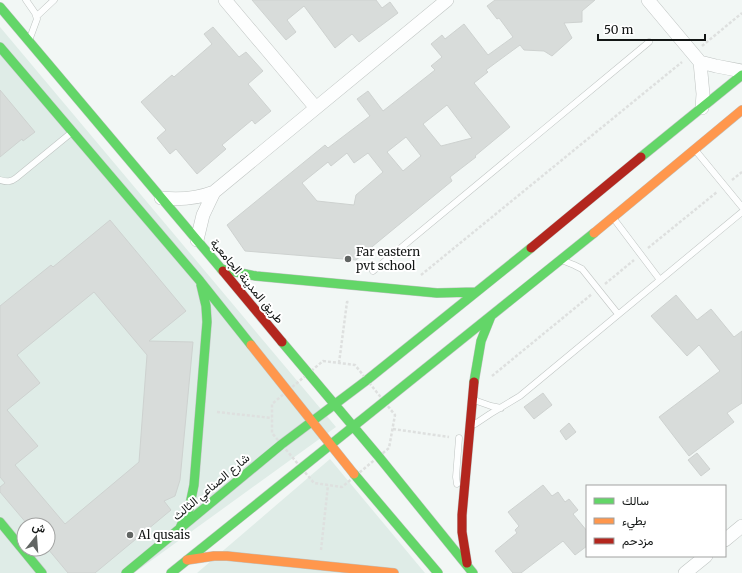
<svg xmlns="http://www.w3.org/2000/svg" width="742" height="573" font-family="Merriweather,Vazirmatn,serif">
  <rect width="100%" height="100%" fill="#f2f7f5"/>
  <path fill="#dfece7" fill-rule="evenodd" d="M0,27L336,427L134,573H0ZM24,525H48V549H24Z
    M330,459L425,573H197Z"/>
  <path fill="#d8dcda" stroke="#ced2d0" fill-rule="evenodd" d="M252,0H376L382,8L390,2L398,13L359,42L352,34L335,48L304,6L287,20L296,32L286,40Z
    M495,0H595L582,11V22L564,23L572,38L552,56L544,51L524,50L520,45L486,70L488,72L474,83L510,127L475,156L476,157L450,177L452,181L356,260L245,251L227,225L325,145L328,148L370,116L357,99L368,91L383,111L435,70L431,66L442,57L431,44L442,35L445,39L464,24L488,55L513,37L499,18L497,19L487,6ZM447,105L472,138L441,146L423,124ZM406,137L421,156L403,171L387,152ZM347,153L354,163L368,153L383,172L356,195L354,205L317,201L302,183L328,162L331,166Z
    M213,27L239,57L246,52L263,71L248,84L271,111L255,124L252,120L222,145L226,149L197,174L176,149L170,154L157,138L166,130L141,102L172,75L174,77L212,44L204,34Z
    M0,90L35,132L23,141L22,139L0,157Z
    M110,220L186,311L149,341L193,342L180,480L175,496L164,501L171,510L95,573H68L48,549V525H28L0,492V487L5,483L0,477V306L51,265L53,267ZM94,292L147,355L139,462L65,524L15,465L38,446L7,410L40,383L17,355Z
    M676,295L697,320L711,309L734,337L742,331V403L727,413L734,422L689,456L659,417L720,371L699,345L687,356L651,316Z
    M543,393L552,405L534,419L524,407Z
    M569,423L576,432L566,440L560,431Z
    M697,453L710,469L701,476L688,460Z
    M543,485L552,496L558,492L565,502L569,499L578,510L573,514L587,531V546L575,555L563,541L521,573H513L495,551L517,533L515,530L519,526L508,512Z"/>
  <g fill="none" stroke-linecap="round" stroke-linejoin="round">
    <defs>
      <path id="lane" d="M26,0L35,13L37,19L30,38
        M37,16L54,0
        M696,151L742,207
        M0,180C7,182 11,182 16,178L71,133
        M614,219L660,280
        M564,261L574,265L582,269L618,314
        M373,271L649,42
        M474,400L491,406L501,408
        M475,424L490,414L520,396L742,212
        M457,484L456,477L459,438"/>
      <path id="street" d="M225,0L316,108
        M648,0L700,62L703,94L702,108
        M700,62L716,66L742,71
        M161,198C180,200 196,199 214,192L447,0
        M197,240L203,215L214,192
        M725,540L742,526
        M685,573L706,556"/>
      <path id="fast" d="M0,7L223,271
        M0,47L200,281L251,345
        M641,157L742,75
        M221,269L256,276L437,293L476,292
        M282,342L379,457L473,573
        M474,382L481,341L491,316
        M354,474L438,573
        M0,522L42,573
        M180,528L189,509L194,485L207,322L206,306L201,285
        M126,573L282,444L367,380L531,248
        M171,573L594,233"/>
      <path id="slow" d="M594,233L742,110
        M251,345L354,474
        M187,560L214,556H227L394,573"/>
      <path id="jam" d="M531,248L641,157
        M223,271L282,342
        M467,563L462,532V515L474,382"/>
    </defs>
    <use href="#lane" stroke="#bfc4c2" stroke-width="7"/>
    <use href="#street" stroke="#bfc4c2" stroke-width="14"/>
    <use href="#fast" stroke="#bfc4c2" stroke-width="10"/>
    <use href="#slow" stroke="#bfc4c2" stroke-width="10"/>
    <use href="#jam" stroke="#bfc4c2" stroke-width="10"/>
    <path stroke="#dee0df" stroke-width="2.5" stroke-dasharray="3 2" stroke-linecap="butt" d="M702,46L742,13
      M732,180L742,172
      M648,248L717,192
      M421,275L682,62
      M605,284L634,260
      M323,361L355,365L395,415L389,448L342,487L314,483L272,433V404Z
      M339,363L347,302H349
      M492,376L592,294
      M217,412L272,418
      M393,429L449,437
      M321,550L328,485"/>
    <use href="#lane" stroke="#fdfefe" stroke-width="6"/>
    <use href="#street" stroke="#fdfefe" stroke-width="13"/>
    <use href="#fast" stroke="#63d668" stroke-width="9"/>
    <use href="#slow" stroke="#ff974d" stroke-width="9"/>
    <use href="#jam" stroke="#b3261e" stroke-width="9"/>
  </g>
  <g fill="#616563" stroke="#fff" stroke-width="1.5">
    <circle cx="348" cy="259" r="4"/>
    <circle cx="130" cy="535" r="4"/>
  </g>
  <g text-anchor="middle" stroke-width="4" stroke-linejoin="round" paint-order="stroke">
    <g font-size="12" fill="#131615" stroke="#fff" text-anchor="start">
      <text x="356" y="256">Far eastern<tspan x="356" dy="14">pvt school</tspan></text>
      <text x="138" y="539">Al qusais</text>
    </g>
    <g font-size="12" fill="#131615" stroke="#fff">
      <text transform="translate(247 281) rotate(50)" y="4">طريق المدينة الجامعية</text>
      <text transform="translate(211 487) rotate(-40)" y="4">شارع الصناعي الثالث</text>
    </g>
  </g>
  <rect x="586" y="485" width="140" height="72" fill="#ffffff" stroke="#a1a2a1"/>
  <rect x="594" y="498" width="20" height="6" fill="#63d668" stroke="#a1a2a1"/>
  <text x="622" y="505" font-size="12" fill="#131615">سالك</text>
  <rect x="594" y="518" width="20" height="6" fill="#ff974d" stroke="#a1a2a1"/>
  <text x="622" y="525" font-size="12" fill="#131615">بطيء</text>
  <rect x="594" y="538" width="20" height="6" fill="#b3261e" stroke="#a1a2a1"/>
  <text x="622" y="545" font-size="12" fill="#131615">مزدحم</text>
  <g transform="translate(36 537) rotate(17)"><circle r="19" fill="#ffffff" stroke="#a1a2a1"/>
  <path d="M0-3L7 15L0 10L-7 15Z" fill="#616563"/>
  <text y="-6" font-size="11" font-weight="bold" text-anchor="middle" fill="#131615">ش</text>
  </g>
  <path d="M598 34v6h107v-6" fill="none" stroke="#131615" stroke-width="2"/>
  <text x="604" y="34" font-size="12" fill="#131615" stroke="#ffffff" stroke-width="3" paint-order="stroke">50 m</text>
</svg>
